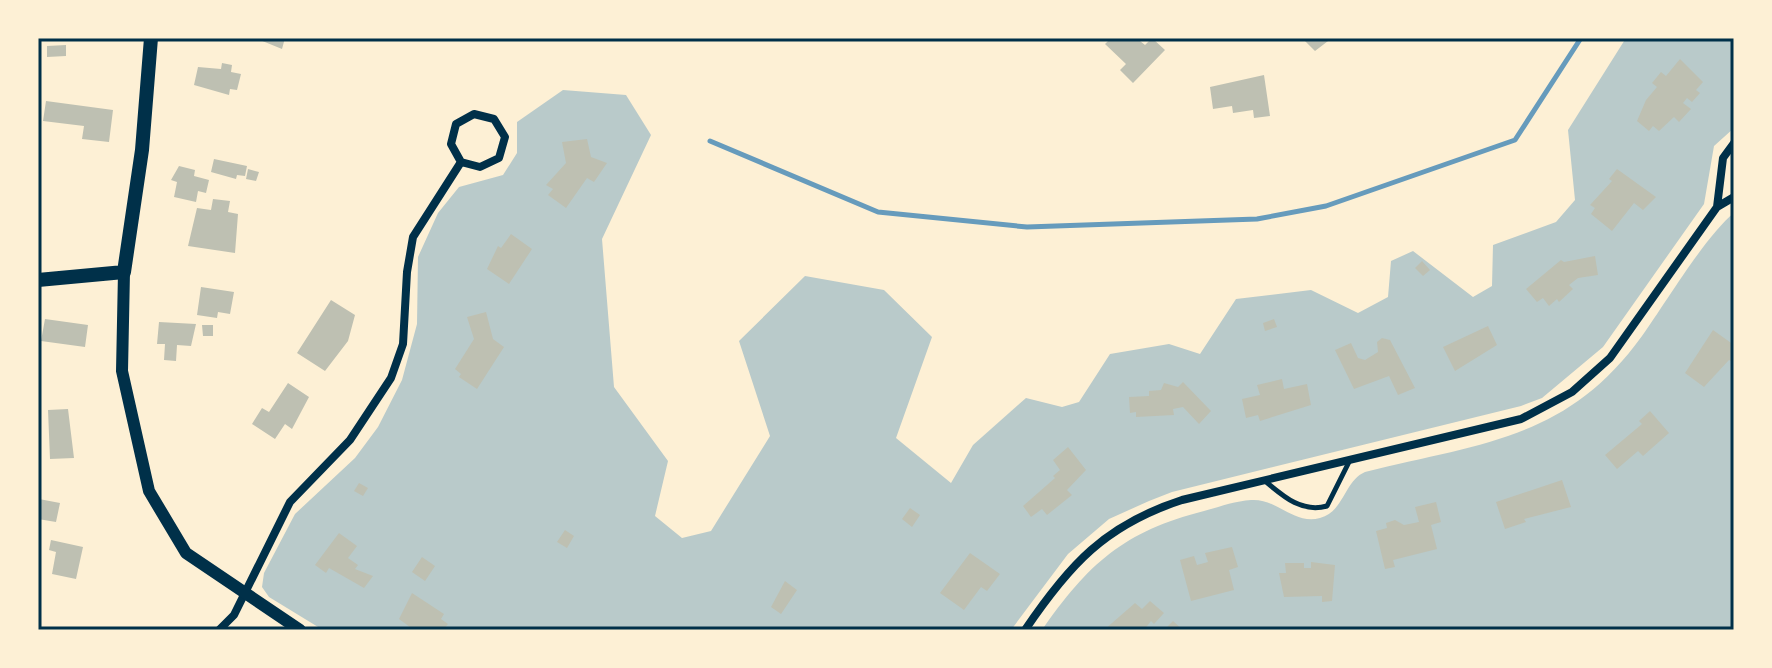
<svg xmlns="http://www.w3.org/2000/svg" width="1772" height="668" font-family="'Sofia Sans Condensed',sans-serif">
  <rect width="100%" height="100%" fill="#fdf0d5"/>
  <path fill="#b9caca" d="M1626,38H1734V128L1714,146L1704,204L1603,347L1542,398L1521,406L1172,492L1149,501L1109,519L1068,554L1011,630H323L269,597L262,587L264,573L295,514L355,458L378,427L402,380L417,324L418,257L438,213L459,187L503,175L517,153V122L563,90L626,95L651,135L602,239L614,387L668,461L655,516L682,538L711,531L770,436L739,341L805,276L884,290L932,337L896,438L951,483L973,445L1026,398L1062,407L1079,402L1110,354L1169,344L1200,354L1236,299L1311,290L1358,313L1388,297L1391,261L1413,251L1473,297L1492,286L1493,245L1556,222L1575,200L1568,130Z
    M1734,213V630H1042C1088,564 1124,531 1204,511C1219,507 1235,501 1251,500C1277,498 1293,525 1320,518C1344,512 1344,481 1365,472C1481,443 1567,440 1642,336C1665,304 1706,235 1734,213Z"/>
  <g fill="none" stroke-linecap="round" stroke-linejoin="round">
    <path stroke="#669bbc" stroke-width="5" d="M710,141L878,212L1027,227L1257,219L1326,206L1515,140L1581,38"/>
  </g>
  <path fill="#bec0b2" d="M255,38H285L282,49Z
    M1111,38H1142L1140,41L1145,45L1152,38L1165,50L1133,83L1120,70L1126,64L1105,44Z
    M1302,38H1332L1315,51Z
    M66,45V56L47,57V46Z
    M1680,59L1703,82L1696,90L1700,93L1692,102L1687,98L1683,103L1691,109L1679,122L1674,117L1659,131L1653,126L1649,131L1637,121L1646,100L1657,87L1652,83L1661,72L1666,76Z
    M222,63L232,65L231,72L241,74L237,90L230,89L229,95L194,85L198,67L221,69Z
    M1264,75L1270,116L1254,118L1253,110L1233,113L1232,106L1213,109L1210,87Z
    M46,101L113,110L109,142L82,139L84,126L43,121Z
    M587,139L591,157L607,163L594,182L587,178L566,208L548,195L553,189L546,185L566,163L562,142Z
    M214,159L247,166L245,176L237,175L236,179L211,172Z
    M179,166L195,170L194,176L209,180L206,193L198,191L196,202L174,197L177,182L171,180Z
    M248,169L259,172L256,181L246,179Z
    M1617,169L1656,197L1643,210L1634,203L1612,231L1591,214L1595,208L1590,205L1612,181L1609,179Z
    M213,199L230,201L228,212L238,214L235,253L188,246L197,208L211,210Z
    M511,234L532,249L509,284L487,269L498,246L501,248Z
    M1595,256L1598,275L1578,278L1569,285L1573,289L1559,302L1557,299L1549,306L1543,298L1537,302L1526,289L1561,260L1564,262Z
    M1422,261L1430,270L1423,276L1415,268Z
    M201,287L234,292L230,314L218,312L217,318L197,315Z
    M331,300L355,315L348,341L325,371L297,353Z
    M486,312L493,339L504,347L477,389L459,377L461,374L455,369L474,339L467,317Z
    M45,319L88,325L85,347L41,341Z
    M1274,319L1277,327L1265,331L1263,323Z
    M159,322L196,324L191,346L177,345L176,361L164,360L165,344H157Z
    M202,325H213V336H203Z
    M1488,326L1497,345L1455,371L1443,347Z
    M1713,330L1734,345V363L1729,360L1704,387L1685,373Z
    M1382,338L1390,340L1415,388L1398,395L1389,376L1354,389L1335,350L1351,343L1358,358L1365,360L1378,352L1377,342Z
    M1282,379L1284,389L1307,384L1311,405L1260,421L1258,415L1246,418L1242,399L1260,395L1257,385Z
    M1183,382L1211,411L1199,424L1183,407L1173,409L1174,415L1136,417V412L1130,413L1129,397L1149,396V391L1161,390L1164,383L1178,387Z
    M288,383L309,397L292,429L285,424L275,439L252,424L262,408L269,412Z
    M68,409L74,458L50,459L48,410Z
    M1650,411L1669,433L1643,456L1638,451L1617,469L1605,455L1642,424L1639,421Z
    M1068,447L1086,470L1067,490L1072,495L1047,515L1042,509L1031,517L1023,506L1055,478L1053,476L1060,470L1053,460Z
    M1562,480L1571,507L1524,519L1526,522L1505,529L1496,502Z
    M359,483L368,488L363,496L354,491Z
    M39,499L60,503L56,522L38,519Z
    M1436,502L1441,522L1431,525L1437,549L1393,560L1395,567L1385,569L1376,531L1387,528L1386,523L1395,520L1404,525L1419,522L1415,507Z
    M910,508L920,515L912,527L902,519Z
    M565,530L574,536L567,548L557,542Z
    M339,533L357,546L348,558L358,565L355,569L373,576L364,588L329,568L326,573L315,565Z
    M51,540L83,547L76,579L52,574L56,552L49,550Z
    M1232,547L1238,567L1229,570L1234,590L1191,601L1180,560L1194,556L1197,565L1208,562L1205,553Z
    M970,553L1000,574L987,591L981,587L964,610L940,593Z
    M422,557L435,566L425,581L412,572Z
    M1311,562L1335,565L1332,601L1322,602V596L1284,597L1279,573H1286L1285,563H1304V568H1311Z
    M785,581L797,590L781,614L771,607Z
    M412,593L444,614L441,619L448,624L443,630H414L399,619Z
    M1150,601L1164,613L1154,624L1151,621L1144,630H1104L1135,603L1142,609Z
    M1173,621L1183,630L1166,628Z"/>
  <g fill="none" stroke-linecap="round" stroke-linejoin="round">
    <path stroke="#003049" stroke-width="5" d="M1265,481C1284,497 1302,513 1327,506L1350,460"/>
    <path stroke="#003049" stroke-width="8" d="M1734,143L1723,158L1717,207L1734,197
      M219,630L234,615L290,502L350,440L391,378L403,344L407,272L413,237L461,162L480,167L499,158L505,137L494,119L474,114L456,124L451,144L461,162
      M1025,630C1069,565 1105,525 1182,500L1521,419L1572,392L1610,358L1717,207"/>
    <path stroke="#003049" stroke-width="12" d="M124,272L122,371L149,491L186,553L300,630"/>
    <path stroke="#003049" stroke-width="14" d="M38,280L124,272L142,150L151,38"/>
  </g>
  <rect width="1772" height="668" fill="none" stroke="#fdf0d5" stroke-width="80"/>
  <rect x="40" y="40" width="1692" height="588" fill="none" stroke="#003049" stroke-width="3"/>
</svg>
